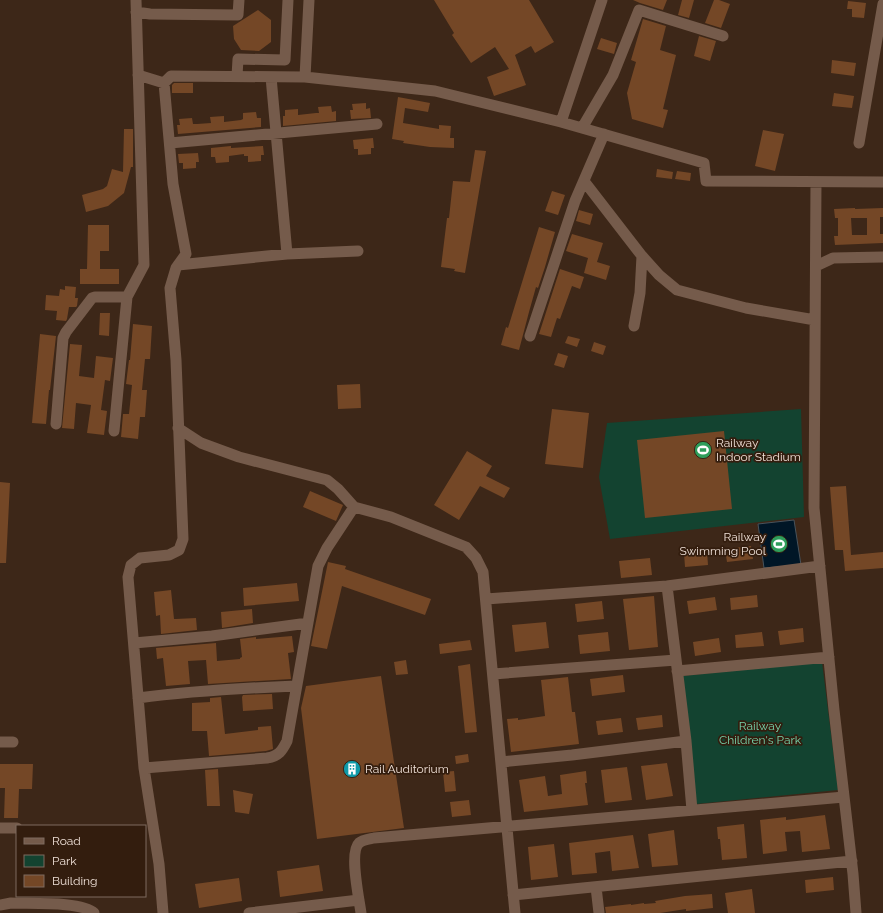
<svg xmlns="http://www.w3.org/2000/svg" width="883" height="913" font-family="Raleway,sans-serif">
  <rect width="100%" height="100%" fill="#3d2718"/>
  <path fill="#134330" d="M801,409L804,517L610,539L599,477L607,423Z
    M822,662L838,790L696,804L682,676Z"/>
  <path fill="#001626" stroke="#48535b" d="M794,520L801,565L764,568L758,524Z"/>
  <path fill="#744726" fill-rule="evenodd" d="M434,0H529L554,42L535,53L531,46L515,55L526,85L494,96L487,77L509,69L495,47L471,63L452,35L454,33Z
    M633,0H667L663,10L640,3Z
    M682,0H694L689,18L678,15Z
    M714,0H719L730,4L721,28L705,23Z
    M848,1L866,3L864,18L852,17V9H847Z
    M258,10L271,20V42L259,51L241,50L234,39L233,26Z
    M643,19L666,26L660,50L676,55L663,109L668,110L663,128L632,119L627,93L636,62L631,60Z
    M699,36L716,41L710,61L694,56Z
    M601,38L617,43L614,54L597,49Z
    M832,60L856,63L854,76L831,73Z
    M174,83H193V93H172V85Z
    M834,93L854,96L852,108L832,106Z
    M398,97L430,103L428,112L405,108L403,123L439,129V125L451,126L450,138H454V148L430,147L403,143L404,141L392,139Z
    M366,103V109L370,108L371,118L351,119L350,110H353L352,104Z
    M331,106L332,112L336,111V121L283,126V116H285V110L298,109V115L316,113H319L318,107Z
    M256,112L257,118H261V127L178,134L177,125H180L179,119L192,118L193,124H197L211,123L210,117L224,116V122L241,120L243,119V113Z
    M124,129H133V167H131L124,193L108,206L86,212L82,195L103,189L107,186L112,169L123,172Z
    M763,130L784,134L775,171L755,166Z
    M373,138L374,148H371V154L358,155V149H354L353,140Z
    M231,146V148L263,146L264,155H261V161L248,162V156H244V154L229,156V162L216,163L215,157H211V148Z
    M475,150L486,151L465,273L454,271L455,269L441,267L447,218H449L453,181L470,182Z
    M198,153L199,162H196V168L183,169V163H179L178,154Z
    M657,169L673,172L672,179L656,177Z
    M677,171L691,173L690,181L675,179Z
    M552,191L565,195L558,215L545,211Z
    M855,208V209L883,208V217H880V234H883V243L835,245L834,236H838V218H835L834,209ZM851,218H867V235H852Z
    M579,210L593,214L590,225L576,221Z
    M88,225H109V251H100V269H119V284H80V269H87Z
    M539,227L555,232L545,267L538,288L536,287L529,312L519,350L501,345L506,327L508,328Z
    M572,234L603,243L597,262L610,266L606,280L584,273L588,258L566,251Z
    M560,269L584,277L580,289L572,286L560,319L557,318L551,337L539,334Z
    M65,286L76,287L75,298H78L77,306L76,307H69L67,319L66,321L56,320L57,311L45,310L46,295L59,296L60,289L65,290Z
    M100,313H110L109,336L99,335Z
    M133,324L152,326L150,359H145L142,390H147L145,417H140L138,439L121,437L123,414H129L132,385L126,384L129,360H130Z
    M40,334L56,336L50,390H49L46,424L32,423Z
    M568,336L580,339L577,347L565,343Z
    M594,342L606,346L603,355L591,351Z
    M70,344L82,345L79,376L94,378L96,356L113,358L110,381L105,380L101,410L107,411L104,435L87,433L91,405L76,403L74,429L62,428Z
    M558,353L568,356L564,368L554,365Z
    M360,384L361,408L338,409L337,385Z
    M552,409L589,413L583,468L545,464Z
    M724,431L732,509L645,518L637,440Z
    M467,451L492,466L486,476L510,488L504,498L480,486L459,520L434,505Z
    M0,482L10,483L6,563H0Z
    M846,486L851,555L883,552V568L845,571L843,550H835L830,487Z
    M310,491L343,505L336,521L303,507Z
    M751,546L753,559L727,562L725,549Z
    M707,551L708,565L685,567L684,553Z
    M650,558L652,575L621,578L619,561Z
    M328,562L346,566L345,569L431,599L425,615L342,586L327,649L311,646Z
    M297,583L299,601L244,606L243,588Z
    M171,590L174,619H176L196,618L197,630L161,634L160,615L156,616L154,592Z
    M757,595L758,607L731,610L730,598Z
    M654,596L658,647L629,650L623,599Z
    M715,597L717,610L689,614L687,601Z
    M602,601L604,619L577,622L575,604Z
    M252,609L253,623L222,628L221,612Z
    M546,622L549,648L515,652L512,625Z
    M803,628L804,642L780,645L778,631Z
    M608,632L610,651L580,654L578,635Z
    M762,632L764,646L736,648L735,635Z
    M292,636L294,652L288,653L291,679L208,684L206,660L188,661L190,684L166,686L163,658L157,659L156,648L216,643L217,661L240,659V658L242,657L240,639L256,637V639Z
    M719,638L721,652L695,656L693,642Z
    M470,640L472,650L440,654L439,644Z
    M406,660L408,674L396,675L394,662Z
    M470,664L477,732L465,733L458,666Z
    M623,675L625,692L592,696L590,679Z
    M381,676L404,828L317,839L301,708L306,686Z
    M568,677L572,712H575L579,744L511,752L507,719L518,718V720L545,716L541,680Z
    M272,694L273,709L243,711L242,697L243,695Z
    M221,697L225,734L258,730V727L271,726L273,749L266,751L209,756L207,731H192V703L210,702V698Z
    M662,715L663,727L638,730L636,718Z
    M621,718L623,732L598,735L596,721Z
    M468,754L469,762L456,764L455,756Z
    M667,763L673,796L646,800L641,766Z
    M0,764H33L32,789H19L18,818H4L5,788H0Z
    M627,767L632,800L605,803L601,770Z
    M218,769L220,806H207L205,770Z
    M454,771L456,791L445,792L443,772Z
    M586,771L587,783H585L588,805L524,812L519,780L545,776L548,796L562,794L560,775Z
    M233,790L253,794L249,814L235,812Z
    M469,800L471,815L452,817L450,802Z
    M825,815L830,849L802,852L800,831L785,832L787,851L763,854L760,820L786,817V820Z
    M744,824L747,858L722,860L720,839H718L717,827Z
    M674,830L678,865L652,867L648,834Z
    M633,835L639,868L612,871L610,851L595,853L597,873L572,875L569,843Z
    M554,844L558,877L531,880L528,847Z
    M319,865L323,891L280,897L277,871Z
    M833,877L834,890L806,893L805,880Z
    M239,878L242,901L199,908L195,884Z
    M752,889L755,913H728L725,893Z
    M712,894L713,908L686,911V909L660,913H606L605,907L631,904V905L644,903V904L656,903L655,901L685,896Z"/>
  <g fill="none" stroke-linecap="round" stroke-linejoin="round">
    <path stroke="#755b4b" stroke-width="11" d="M309,0L305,77L435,91L561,122L602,0
      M136,12L150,14L238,15L239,0
      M138,75L164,83L173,184L186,254L176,268L170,288L176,360L183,539L179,550L169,555L140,558L131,565L128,577L144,768L159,864L163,913
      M237,76L238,59L285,60L288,0
      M271,77L287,254
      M164,83L171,76L305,77
      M561,122L704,163L706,181L883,182
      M582,128L613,75L639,10L723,36
      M170,143L377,124
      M859,143L883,4
      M584,181L642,256L640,293L634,326
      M816,182L814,508L834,710L853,874L856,913
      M642,256L659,275L677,290L746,308L815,320
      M178,265L287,254L358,251
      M816,266L833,258L883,257
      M530,336L575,201L604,134
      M56,424L63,338L66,332L92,298L95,297H127
      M178,428L201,443L239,457L327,480L338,489L354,507L391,517L466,547L476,558L483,572L485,594L515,913
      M114,431L127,297L144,265L136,0
      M667,586L686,741L692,810
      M486,599L667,586L820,566
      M134,643L212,636L308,623
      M677,671L829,657
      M493,674L676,660
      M138,698C190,691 243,688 296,686
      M0,742H13
      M501,762L572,755L686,741
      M144,768L267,758C279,756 282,751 287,741L318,566L327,548L354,507
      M0,828H17
      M596,887L599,913
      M513,895L852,861
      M0,905L11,903C29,904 82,901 94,913
      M249,913L359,900
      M361,913C359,898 349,852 359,843C362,840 370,839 374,838L844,797"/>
  </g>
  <defs>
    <symbol id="stadium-disc" viewBox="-11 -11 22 22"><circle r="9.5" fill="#2e9e5b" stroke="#331d0e"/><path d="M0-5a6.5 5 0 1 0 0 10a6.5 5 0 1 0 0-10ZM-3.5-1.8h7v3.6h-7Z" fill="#fff"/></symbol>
    <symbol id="building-disc" viewBox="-11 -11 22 22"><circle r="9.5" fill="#0f9aa8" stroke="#331d0e"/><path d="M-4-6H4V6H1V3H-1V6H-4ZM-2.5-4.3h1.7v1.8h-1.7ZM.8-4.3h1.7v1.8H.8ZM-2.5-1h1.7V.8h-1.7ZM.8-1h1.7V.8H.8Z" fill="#fff"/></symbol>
  </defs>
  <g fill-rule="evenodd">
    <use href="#stadium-disc" x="693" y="440" width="20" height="20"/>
    <use href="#stadium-disc" x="769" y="534" width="20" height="20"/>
    <use href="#building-disc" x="342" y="759" width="20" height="20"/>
  </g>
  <g text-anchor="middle" stroke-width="3.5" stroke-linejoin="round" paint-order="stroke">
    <g font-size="12" fill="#efe0d7" stroke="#331d0e" text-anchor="start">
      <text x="716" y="447">Railway<tspan x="716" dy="14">Indoor Stadium</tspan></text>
      <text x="766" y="541" text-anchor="end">Railway<tspan x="766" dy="14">Swimming Pool</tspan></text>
      <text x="365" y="773">Rail Auditorium</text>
    </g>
    <g font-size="12" fill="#77d4ac" stroke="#331d0e">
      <text x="760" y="730">Railway<tspan x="760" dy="14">Children's Park</tspan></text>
    </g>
  </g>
  <rect x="16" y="825" width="130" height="72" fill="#331d0e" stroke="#7e6b5e"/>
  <rect x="24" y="838" width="20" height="6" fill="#755b4b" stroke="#7e6b5e"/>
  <text x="52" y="845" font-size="12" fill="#efe0d7">Road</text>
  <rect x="24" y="855" width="20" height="12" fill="#134330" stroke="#7e6b5e"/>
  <text x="52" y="865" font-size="12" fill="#efe0d7">Park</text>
  <rect x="24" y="875" width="20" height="12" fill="#744726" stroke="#7e6b5e"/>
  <text x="52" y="885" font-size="12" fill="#efe0d7">Building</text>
</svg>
